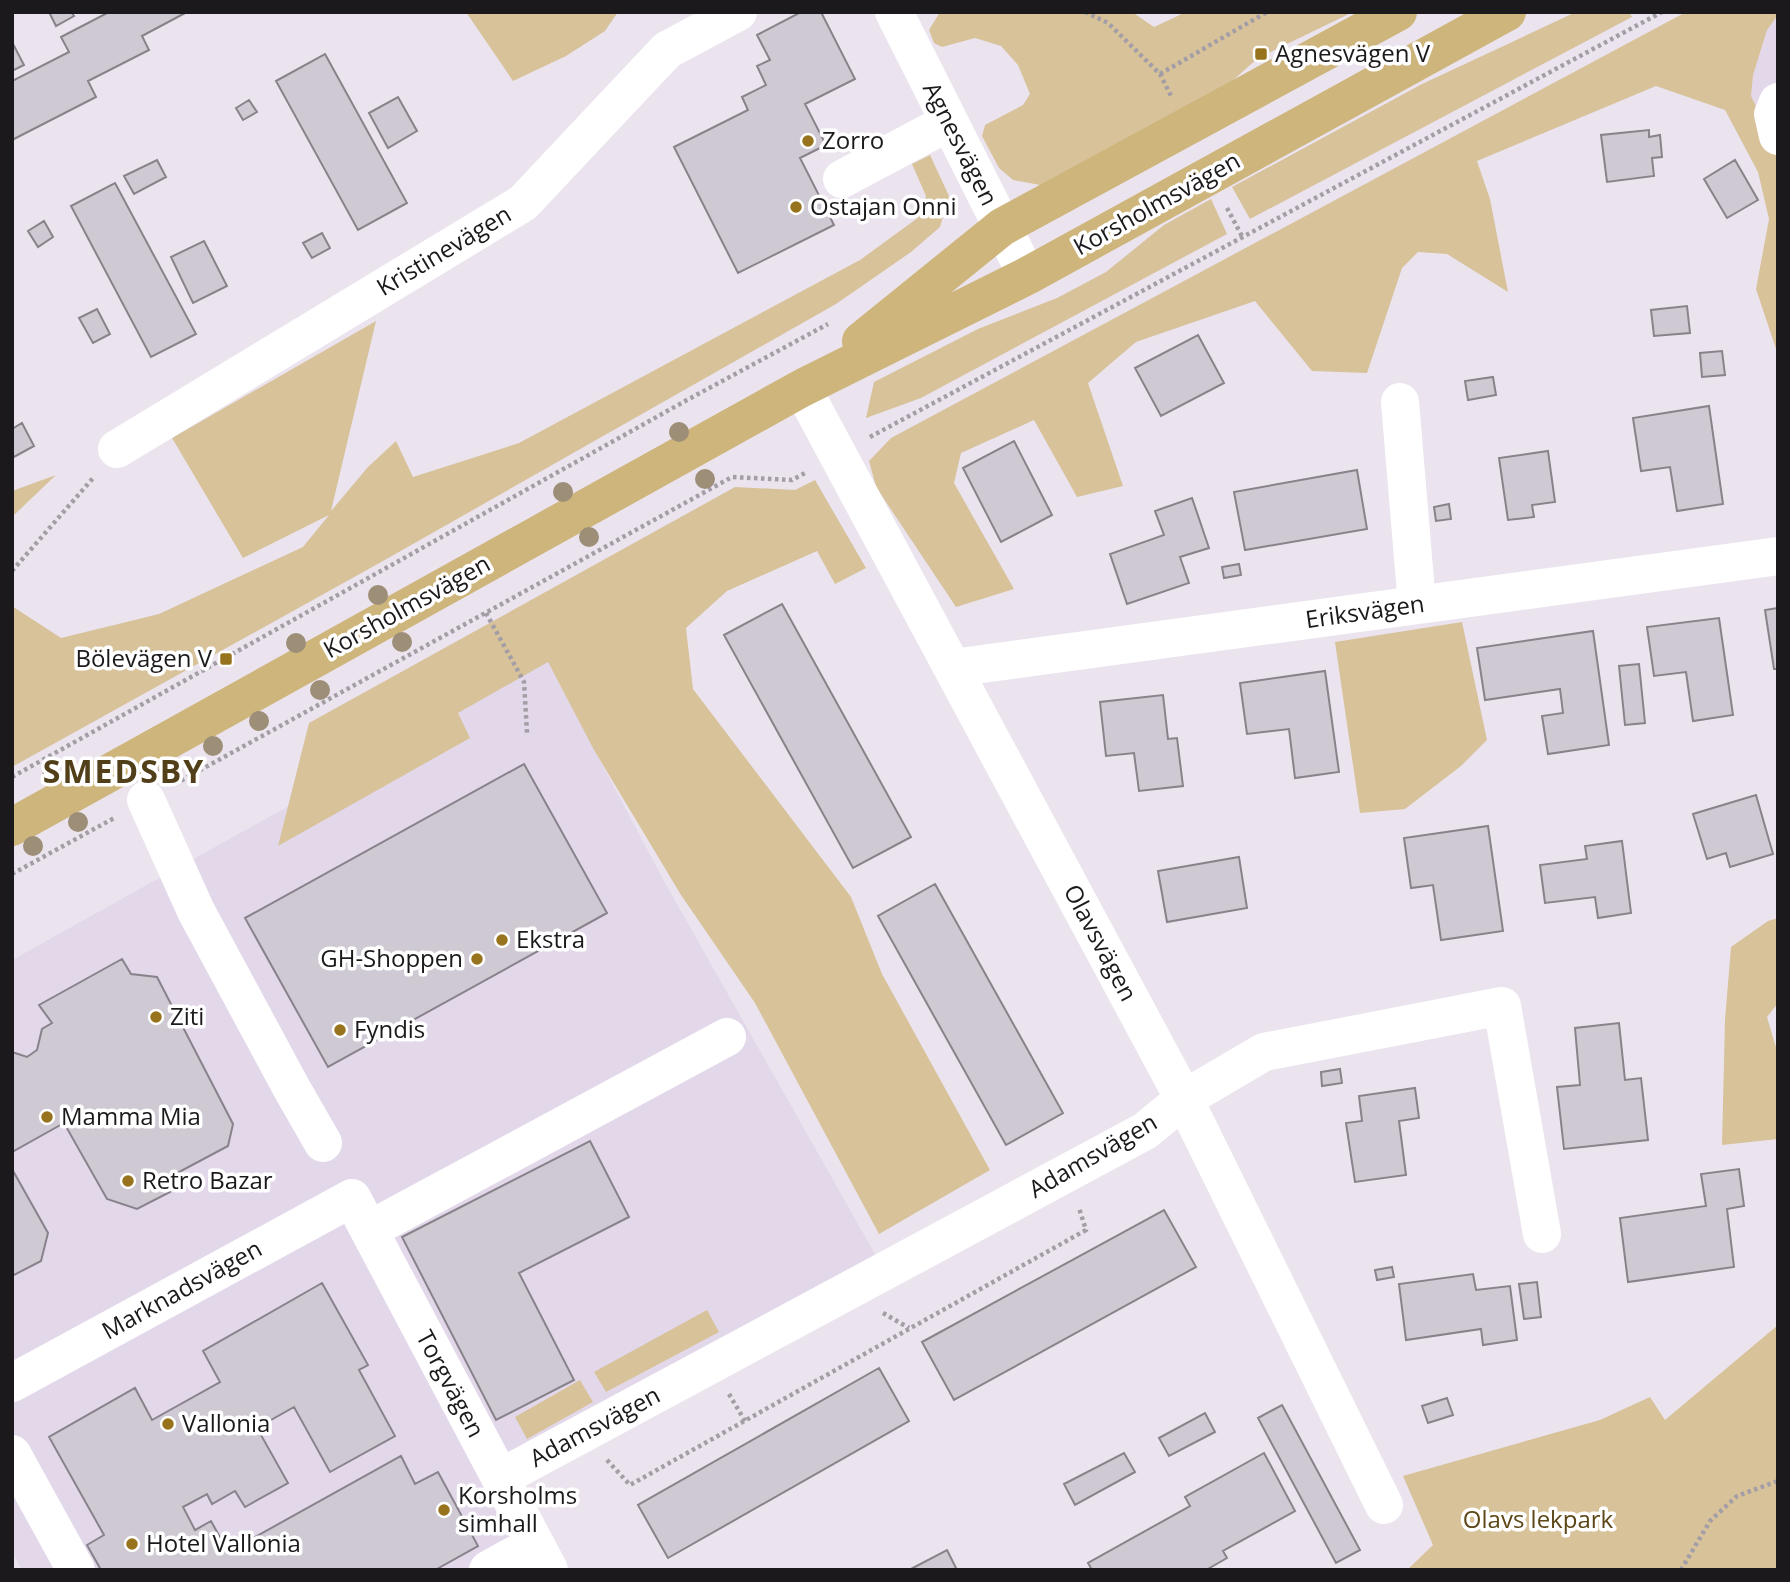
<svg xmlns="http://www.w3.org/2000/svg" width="1790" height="1582" font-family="'Open Sans',sans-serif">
  <rect width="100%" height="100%" fill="#ebe4ef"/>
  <path fill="#e3d8ea" d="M1712,12H1778V180Z
    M548,662L664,881L879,1261L488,1478L521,1539L465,1570H22L12,1552V960Z"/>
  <path fill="#d7c29a" d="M466,12H618L605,31L566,56L513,81Z
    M940,12H1132L1154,27L1186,12H1353L1258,58L1222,90L1040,185L1013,180L999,168L982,136L985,125L1023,105L1030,94L1018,65L1001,46L975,38L942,47L934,43L929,30Z
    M1576,12H1629L1632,17L1250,219L1232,187L1422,84Z
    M1686,12H1778V15L1767,30L1753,75L1751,96L1778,152V355L1756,289L1769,219L1758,172L1725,110L1656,86L1477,161L1490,199L1508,292L1447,254L1418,252L1402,268L1367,373L1312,371L1255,301L1136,342L1088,383L1123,486L1077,497L1034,420L961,453L954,483L1014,589L956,607L876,487L869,461L891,438Z
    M930,155L949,196L940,227L911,252L836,304L383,561L12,767V606L61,638L159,614L303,547L329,515L243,558L172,438L376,321L331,511L368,467L396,441L413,477L519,443L860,260L919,217L926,196L912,164Z
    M1211,199L1227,234L921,398L866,418L874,382L978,329L1057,298L1106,272L1164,225Z
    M56,475L12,517V491Z
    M815,480L866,568L835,584L817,551L727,591L686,628L693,689L851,897L882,974L990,1170L879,1234L755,1003L681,895L594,750L548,662L458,713L470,738L278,846L309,723L735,487L795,490Z
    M1462,622L1487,740L1461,766L1405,809L1360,813L1335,642Z
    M1778,918V1003L1767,1017L1778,1054V1139L1722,1145L1725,1020L1731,947L1768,921Z
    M707,1310L719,1332L606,1392L594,1372Z
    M1778,1325V1570H1407L1433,1545L1403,1476L1600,1420L1650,1397L1665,1420Z
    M580,1380L593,1402L527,1439L515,1417Z"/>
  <path fill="#cfc9d3" stroke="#88828b" stroke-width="2" d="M49,12H71L74,16L56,26Z
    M109,12H187L142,36L149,50L88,81L96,97L12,140V81L69,52L61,37Z
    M801,12H821L855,79L805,104L826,145L800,158L834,225L738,273L674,147L748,110L742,97L766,85L757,66L770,60L757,35Z
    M12,42L24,65L12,71Z
    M325,54L407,203L358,230L276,81Z
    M398,97L417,131L388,148L369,113Z
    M249,100L257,112L243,120L236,108Z
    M1649,130V137L1660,135L1662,157L1652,158L1654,176L1607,182L1601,135Z
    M157,160L166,177L134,194L124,176Z
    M1735,160L1758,200L1727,218L1704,179Z
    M115,183L196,334L151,357L71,206Z
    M44,221L53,237L38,247L28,231Z
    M322,233L330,248L312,258L303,243Z
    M204,241L227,286L193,303L171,257Z
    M1687,306L1690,333L1654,336L1651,310Z
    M97,309L110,334L93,343L79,318Z
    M1198,335L1224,383L1161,416L1135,368Z
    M1722,351L1725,375L1702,377L1700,353Z
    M1493,377L1496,395L1468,400L1465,381Z
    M1709,406L1723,504L1677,511L1670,467L1641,471L1633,418Z
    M22,423L34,446L12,458V429Z
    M1014,441L1052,515L1001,542L963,468Z
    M1548,451L1555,502L1532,505L1534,517L1508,520L1499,458Z
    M1357,470L1367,529L1245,550L1234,492Z
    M1192,498L1209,548L1180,557L1189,583L1127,604L1110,554L1164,535L1155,511Z
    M1449,504L1451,519L1436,521L1434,507Z
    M1239,564L1241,575L1224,578L1222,567Z
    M782,604L911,837L853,868L724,635Z
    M1778,608V669H1774L1765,610Z
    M1719,618L1733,715L1693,721L1686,672L1654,676L1647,627Z
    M1593,631L1609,745L1548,754L1542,716L1563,713L1560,689L1485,700L1477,648Z
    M1639,664L1645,723L1625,725L1619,666Z
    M1325,671L1339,772L1295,778L1289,729L1247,734L1240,683Z
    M1163,695L1168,739L1177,738L1183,786L1139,791L1134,753L1106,756L1100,702Z
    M524,764L607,913L328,1067L245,918Z
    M1756,795L1773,854L1730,867L1726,853L1707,859L1693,814Z
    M1488,826L1503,931L1441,940L1433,885L1411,888L1404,838Z
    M1622,841L1631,913L1598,918L1595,897L1545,903L1540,865L1587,859L1585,846Z
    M1239,857L1247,908L1167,922L1158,871Z
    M935,884L1063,1113L1006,1145L878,916Z
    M122,959L131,974L157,977L233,1124L228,1146L164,1180L170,1192L137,1209L107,1199L64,1123L12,1152V1052L27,1057L37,1050L42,1029L52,1023L39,1005Z
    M1619,1023L1625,1080L1641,1078L1648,1140L1564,1149L1557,1087L1580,1085L1575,1028Z
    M1340,1069L1342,1083L1322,1086L1321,1072Z
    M1415,1088L1419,1118L1399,1121L1406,1175L1355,1182L1346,1123L1362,1121L1359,1096Z
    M590,1141L629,1217L519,1273L574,1380L496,1420L402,1237Z
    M12,1169L48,1233L41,1261L14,1275L12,1272Z
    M1739,1169L1744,1206L1727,1209L1734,1267L1628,1282L1620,1218L1706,1206L1701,1174Z
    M1164,1210L1196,1267L954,1400L922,1342Z
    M1392,1267L1394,1277L1377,1280L1375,1270Z
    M1473,1274L1476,1290L1510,1286L1517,1340L1483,1345L1481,1329L1406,1340L1399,1284Z
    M1537,1282L1541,1317L1524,1319L1519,1284Z
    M322,1283L368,1365L359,1370L395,1436L330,1472L294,1407L257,1428L288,1483L245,1507L235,1491L212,1504L207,1494L183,1507L195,1530L211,1521L228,1552L401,1456L415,1484L438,1472L478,1546L435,1570H101L87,1545L104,1535L49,1437L135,1388L152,1420L220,1382L203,1351Z
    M879,1368L909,1421L668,1558L638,1505Z
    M1447,1398L1453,1415L1428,1423L1422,1406Z
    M1282,1405L1360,1550L1336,1563L1258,1418Z
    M1205,1413L1215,1432L1169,1456L1159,1438Z
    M1124,1453L1135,1472L1075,1505L1064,1484Z
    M1264,1453L1295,1511L1223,1551L1227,1558L1206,1570H1092L1088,1563L1190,1506L1185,1497Z
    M947,1550L957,1570H909Z"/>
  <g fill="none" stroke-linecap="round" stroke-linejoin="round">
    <path stroke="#a39da6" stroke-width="4.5" stroke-dasharray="3.5 3.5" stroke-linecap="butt" d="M1085,12L1108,23L1160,74L1171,96
      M1160,74L1267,12
      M1227,208L1243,238
      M870,437L1662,12
      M12,571L94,477
      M486,613L524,682L527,733
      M12,777L687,400L828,324
      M175,784L732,477L792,480L807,472
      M12,874L116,817
      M883,1313L909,1328
      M729,1394L745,1421
      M607,1460L630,1485L1086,1230L1079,1208
      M1681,1570L1710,1521L1737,1496L1778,1481"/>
    <path stroke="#fff" stroke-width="38" d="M894,12L1027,276
      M1778,102L1773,114L1778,136
      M842,179L949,122
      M802,388L1184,1099L1384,1505
      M1400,402L1417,605
      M117,449L523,203L667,50L738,12
      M953,668L1778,556
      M146,800L196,911L292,1089L323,1143
      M369,1230L727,1037
      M12,1383L352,1198L549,1570
      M12,1454L76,1570
      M500,1478L1145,1131L1184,1099L1264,1052L1502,1006L1542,1234
      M488,1570L535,1544"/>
    <path stroke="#ceb57c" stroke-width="38" d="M861,341L1002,227L1398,12
      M12,827L802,388L1027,276L1507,12"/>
  </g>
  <g fill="#9d8e78">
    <circle cx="679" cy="432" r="10"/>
    <circle cx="705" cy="479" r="10"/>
    <circle cx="563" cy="492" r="10"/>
    <circle cx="589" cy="537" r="10"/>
    <circle cx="378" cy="595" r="10"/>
    <circle cx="402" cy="642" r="10"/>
    <circle cx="296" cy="643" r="10"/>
    <circle cx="320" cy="690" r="10"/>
    <circle cx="259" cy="721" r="10"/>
    <circle cx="213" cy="746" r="10"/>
    <circle cx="168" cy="771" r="10"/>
    <circle cx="52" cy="776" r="10"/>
    <circle cx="78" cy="822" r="10"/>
    <circle cx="33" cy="846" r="10"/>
  </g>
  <g fill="#98731d" stroke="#fff" stroke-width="2.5">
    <rect x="1254" y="47" width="14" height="14" rx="3.5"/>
    <circle cx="808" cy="141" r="7"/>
    <circle cx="796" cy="207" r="7"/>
    <rect x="219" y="652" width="14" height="14" rx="3.5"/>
    <circle cx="502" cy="940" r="7"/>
    <circle cx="477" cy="959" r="7"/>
    <circle cx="156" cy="1017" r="7"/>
    <circle cx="340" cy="1030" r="7"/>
    <circle cx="47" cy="1117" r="7"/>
    <circle cx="128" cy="1181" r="7"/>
    <circle cx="168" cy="1424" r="7"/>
    <circle cx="444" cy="1510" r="7"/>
    <circle cx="132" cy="1544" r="7"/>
  </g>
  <g text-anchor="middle" stroke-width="7" stroke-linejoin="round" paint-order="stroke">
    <g font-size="24" fill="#1c191d" stroke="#fff" text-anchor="start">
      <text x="1275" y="62">Agnesvägen V</text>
      <text x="822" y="149">Zorro</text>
      <text x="810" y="215">Ostajan Onni</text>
      <text x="212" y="667" text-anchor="end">Bölevägen V</text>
      <text x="516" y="948">Ekstra</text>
      <text x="463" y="967" text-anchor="end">GH-Shoppen</text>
      <text x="170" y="1025">Ziti</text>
      <text x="354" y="1038">Fyndis</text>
      <text x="61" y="1125">Mamma Mia</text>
      <text x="142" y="1189">Retro Bazar</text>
      <text x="182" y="1432">Vallonia</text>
      <text x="458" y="1504">Korsholms<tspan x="458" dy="28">simhall</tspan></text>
      <text x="146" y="1552">Hotel Vallonia</text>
    </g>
    <g font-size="24" fill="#1c191d" stroke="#fff">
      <text transform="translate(960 144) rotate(63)" y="8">Agnesvägen</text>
      <text transform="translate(1157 204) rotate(-29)" y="8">Korsholmsvägen</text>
      <text transform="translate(444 251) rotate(-31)" y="8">Kristinevägen</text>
      <text transform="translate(407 607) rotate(-29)" y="8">Korsholmsvägen</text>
      <text transform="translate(1365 612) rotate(-8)" y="8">Eriksvägen</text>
      <text transform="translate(1100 943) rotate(62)" y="8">Olavsvägen</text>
      <text transform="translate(1093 1156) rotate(-30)" y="8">Adamsvägen</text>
      <text transform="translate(182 1290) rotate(-29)" y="8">Marknadsvägen</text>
      <text transform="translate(450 1384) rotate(62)" y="8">Torgvägen</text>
      <text transform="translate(595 1427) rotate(-28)" y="8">Adamsvägen</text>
    </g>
    <g font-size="24" fill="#5d4717" stroke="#fff">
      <text x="1538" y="1528">Olavs lekpark</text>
    </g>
    <g font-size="32" font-weight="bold" letter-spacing="2" fill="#513f19" stroke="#fff">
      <text x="124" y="783">SMEDSBY</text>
    </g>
  </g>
  <rect width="1790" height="1582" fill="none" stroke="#1c191d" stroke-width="28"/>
</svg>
